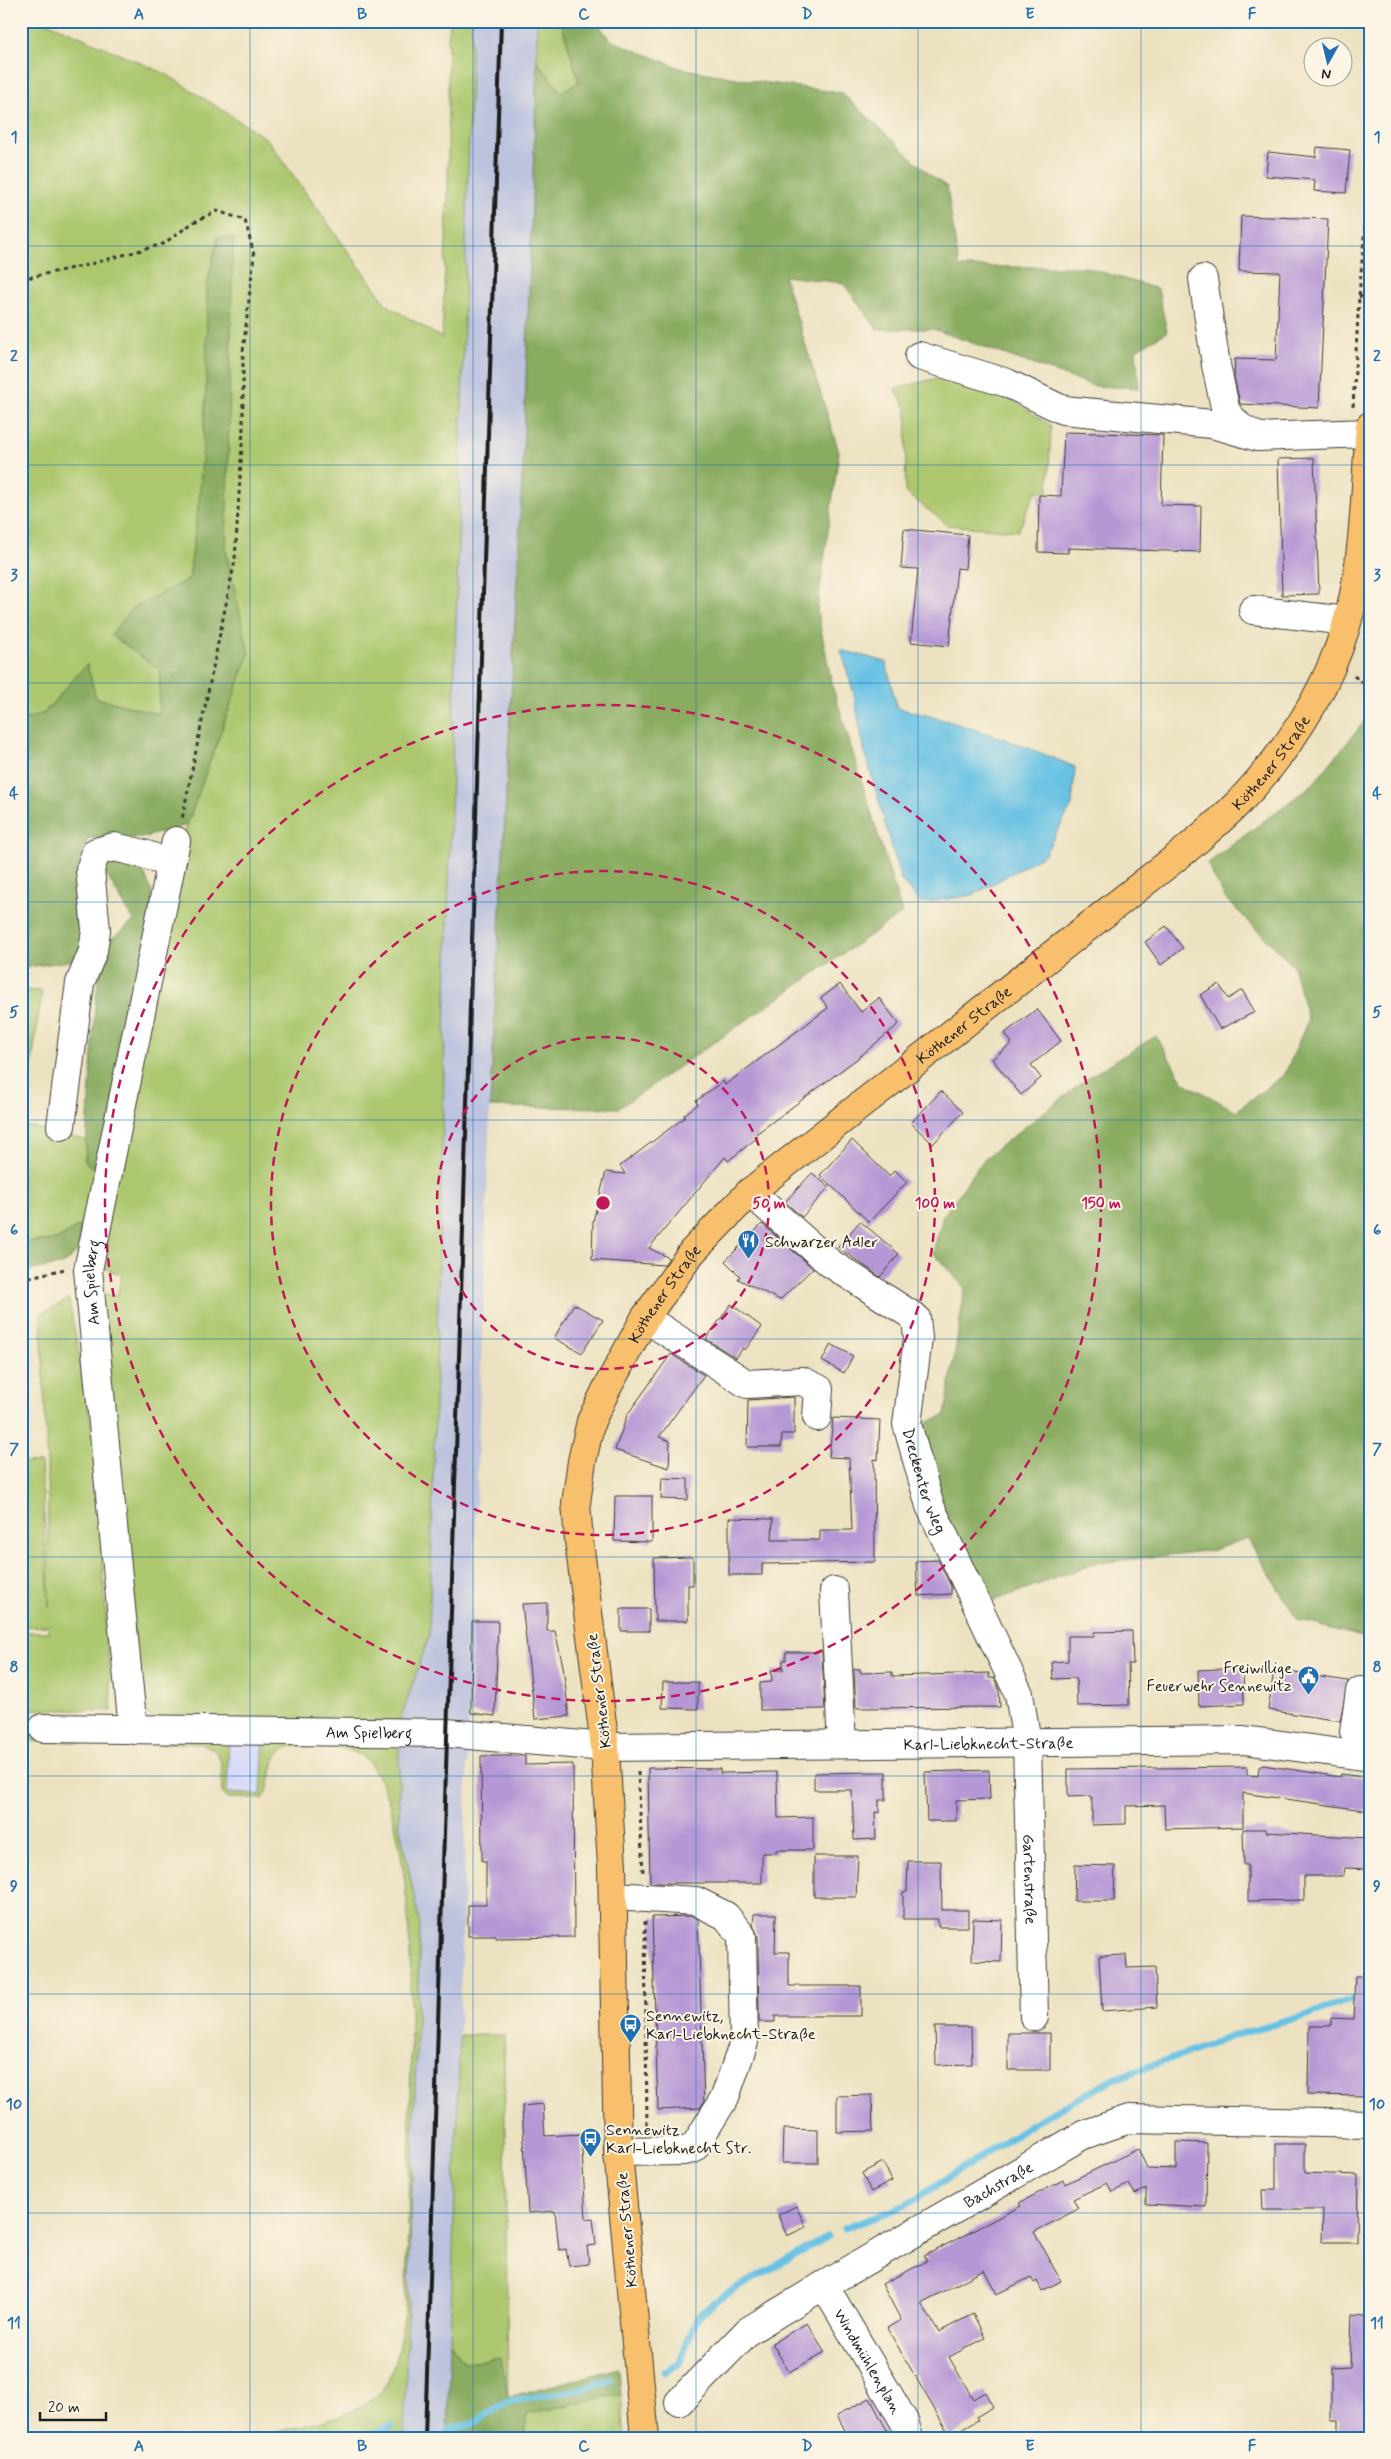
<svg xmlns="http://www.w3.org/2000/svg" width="1391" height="2459" font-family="Mynerve,sans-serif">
  <rect width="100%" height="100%" fill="#fcf5e5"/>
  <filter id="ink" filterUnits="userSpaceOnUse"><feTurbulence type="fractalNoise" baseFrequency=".02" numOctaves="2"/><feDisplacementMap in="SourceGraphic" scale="10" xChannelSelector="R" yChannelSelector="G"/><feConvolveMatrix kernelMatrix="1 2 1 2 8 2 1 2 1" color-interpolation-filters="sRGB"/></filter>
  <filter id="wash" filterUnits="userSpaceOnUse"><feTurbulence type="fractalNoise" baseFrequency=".0096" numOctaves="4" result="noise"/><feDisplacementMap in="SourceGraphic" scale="20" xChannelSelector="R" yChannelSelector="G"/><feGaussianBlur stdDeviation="1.12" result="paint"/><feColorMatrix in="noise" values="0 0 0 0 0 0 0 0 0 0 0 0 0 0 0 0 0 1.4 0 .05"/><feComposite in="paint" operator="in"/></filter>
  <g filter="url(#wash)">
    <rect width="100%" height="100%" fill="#ece2c1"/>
    <path fill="#d5d8f9" d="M229,1735L264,1736L261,1795L227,1793Z"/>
    <path fill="#bdc3de" d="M472,21H537V61L523,463L490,1107L468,1741L447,2438H404L420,1925L399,1823V1738L400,1721L429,1636Z"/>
    <path fill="#acc76e" stroke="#647245" d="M21,21H44L166,74L267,139L387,305L442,338L448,193V39L450,21H472L429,1636L400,1721H156L141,1710L98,1292L117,1296L122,1275L94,1264L187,825L249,654L226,551L233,238L217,237L200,493L189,579L132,608L160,670L159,714L96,698L87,665L44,713L21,721Z
      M537,21H561L579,82L561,92L537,61Z
      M945,376L1006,395L1051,426L1048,493L1036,491L1018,531L948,525L905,492L907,409L895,389Z
      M21,990L42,991L23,1125L86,1140L85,1161L103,1165L86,1244L79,1226L57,1240L21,1242Z
      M69,1299L95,1446L112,1711L21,1709V1632H49V1626L21,1627V1462L41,1463L49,1607L47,1463L41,1314Z
      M21,1733L229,1735L227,1793L261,1795L264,1736L399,1738V1823L420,1925L404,2438H232C274,2431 359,2423 385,2386C396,2370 401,2333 405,2313C408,2245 409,2177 410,2109C411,2026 419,1829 370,1764C360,1751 341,1747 326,1747C313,1747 293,1742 282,1751C268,1761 273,1786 263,1799L228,1798L222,1792C221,1770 226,1750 201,1744L21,1741Z
      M460,2035H504L508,2397L464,2362L450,2342Z
      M621,2394L625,2438H526L525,2414Z"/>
    <path fill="#89ac61" stroke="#52643e" d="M561,21H596L610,40L680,68L747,80L842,93L929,174L947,187L959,267H1085L1158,289L1167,332L1136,350L1139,388L1094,386L933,329H877L843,283L784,276L839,452L817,610L833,688L902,913L619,1108L490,1107L523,463L537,61L561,92L579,82Z
      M218,237L233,238L226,551L249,654L187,825L141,838H88L74,878L90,937L76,960L21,968V721L44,713L87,664L96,698L159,714L160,670L111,635L132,608L189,579L200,493L206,389L207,284Z
      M1370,715V1639L1298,1620L1247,1538L1214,1550L1097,1563L985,1604L940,1512L913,1428L945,1415L965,1288L933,1253L943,1216L984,1159L1092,1075L1156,1036L1183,1082L1236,1111L1285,1074L1308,1020L1293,966L1225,898L1207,864L1313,784Z
      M99,863L142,868L152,892L154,915L103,1165L94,1170L85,1161L95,1008L102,946L134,921Z
      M79,1226L86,1244L64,1264L21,1272V1242L57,1240Z
      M450,2342L464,2362L501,2358L508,2397L619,2368L621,2394L526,2414V2438H447Z"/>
    <path fill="#66c1e4" stroke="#416e80" d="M841,650L886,662L897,708C959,722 1017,742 1075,767L1072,805L1044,855L973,895L920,903L901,880L863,745L854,694Z"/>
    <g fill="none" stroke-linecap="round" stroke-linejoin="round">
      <path stroke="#66c1e4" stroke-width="7" d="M844,2229L904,2206L1038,2120L1114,2079L1236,2035L1305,2016L1363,1995
        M665,2372L679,2364L698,2316L722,2296L827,2237
        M450,2428L473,2424L506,2402L568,2392L611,2380
        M367,2438L391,2426"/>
    </g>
    <g id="blocks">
      <path fill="#b697d5" d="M1317,147L1350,150L1346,193L1314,191L1315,180L1266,176L1268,152L1316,157Z
        M1241,216L1328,219L1319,408L1240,404L1234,377L1235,359L1276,360L1280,272L1239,271Z
        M1064,432L1163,435L1161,505L1201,506L1200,552L1068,548V553L1038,552L1039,495L1061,496Z
        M1314,458L1319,594L1282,595L1278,459Z
        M904,529L968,535L965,569L957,568L949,646L911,642L918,569L901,568Z
        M1166,926L1183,948L1161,965L1145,942Z
        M840,984L861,1012L879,998L899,1024L858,1058L756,1134L758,1137L728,1161L725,1157L649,1248L669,1258L664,1265L592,1260L593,1221L606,1172L625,1174L620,1166L685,1117L684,1115L698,1104L696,1101L723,1081L725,1085L828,1008L821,998Z
        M1219,984L1228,999L1242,990L1255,1012L1220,1029L1200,995Z
        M1037,1009L1061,1041L1031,1065L1041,1078L1021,1095L992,1059L1012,1043L1005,1033Z
        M941,1091L963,1112L933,1144L911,1123Z
        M852,1140L889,1176L895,1170L907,1182L869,1222L820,1175Z
        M812,1173L829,1187L802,1217L785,1202Z
        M860,1221L899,1254L880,1277L838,1247Z
        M762,1224L813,1268L780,1300L738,1279L740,1276L725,1261Z
        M574,1304L603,1320L582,1353L554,1338Z
        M731,1304L762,1327L745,1350L743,1348L736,1358L706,1339Z
        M831,1344L853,1356L844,1373L822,1361Z
        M671,1354L704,1375L659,1437L670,1441L669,1468L615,1450L627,1415Z
        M794,1397V1434H782L781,1447H747L748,1400Z
        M833,1418L880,1420L878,1460L874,1459L875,1562L762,1564V1575H729V1518L773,1519L772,1540H820V1530H852L849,1458L829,1457Z
        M662,1478L688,1479V1500L661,1499Z
        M615,1496H652V1542L614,1541Z
        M693,1557V1585H688V1621H655L654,1558Z
        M938,1560L951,1586V1594L918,1596L916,1561Z
        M547,1603V1631H555L563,1666L569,1716L535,1719L522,1604Z
        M621,1609H649V1631H621Z
        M472,1621H498L495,1716L471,1713Z
        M1132,1631L1133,1664H1128L1129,1705L1077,1706L1076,1678L1053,1679L1052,1662L1068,1661V1636H1094V1632Z
        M786,1652H822L825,1709L760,1710V1683L772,1682L771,1670H783V1660H786Z
        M1243,1668L1244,1704L1199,1706L1198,1670Z
        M854,1669H860L861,1673L892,1672V1676L989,1673V1678H994L999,1689L1000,1707L856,1708Z
        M1274,1670L1348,1681L1340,1721L1268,1710Z
        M663,1682H698V1709L662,1708Z
        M481,1756H525V1765L573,1764L574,1937L496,1938V1936H468V1905H486V1861H482Z
        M1263,1765L1340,1777L1341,1774L1370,1778V1811L1243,1793V1827L1165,1829L1164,1805L1126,1806V1824L1092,1825V1796L1068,1797V1769L1247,1767V1775L1258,1776L1259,1767Z
        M648,1768L720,1769V1773L777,1772L778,1818L813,1817V1850H776V1853H762V1883H650Z
        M989,1770L990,1799L956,1800V1821H927L925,1772Z
        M886,1772V1800H879V1813L875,1812L876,1839L854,1840L852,1790H814V1773Z
        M1243,1829H1266V1832L1370,1838V1869L1344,1868L1343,1876H1304V1900L1248,1901V1865H1244Z
        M814,1856H858L856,1897H814Z
        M908,1861H941L942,1910H968V1927H938V1919H903V1892L907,1891Z
        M1075,1865L1115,1866L1114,1901H1074Z
        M754,1914H776L775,1952H789V1986H861V2016H775V2022H759L758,1936L753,1925Z
        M692,1916L698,1919L704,2102L700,2108L658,2110L652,1917Z
        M973,1919L1002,1920L1001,1962L972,1961Z
        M1126,1955L1127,1968L1155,1967L1157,2007L1102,2011L1099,1956Z
        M1355,1976H1370V2096L1308,2095L1309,2026H1331V2018L1353,2019Z
        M935,2027H971L972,2064L936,2065Z
        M1008,2033H1050V2070H1008Z
        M872,2095L873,2131L837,2132V2096Z
        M543,2104L545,2136L581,2134L586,2219L593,2218L596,2245L587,2246L589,2264L569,2266L566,2249L559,2250L555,2211L528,2213L522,2106Z
        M783,2129L818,2130V2163H782Z
        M1176,2142L1207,2143L1206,2207L1146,2204V2189L1135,2194L1129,2184L1112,2192L1107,2183L1073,2199L1078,2209L1034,2232L1061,2281L1042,2291L1037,2281L1034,2283L1031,2277L997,2294L984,2270L921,2303L939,2332L973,2314L985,2338L949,2357L973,2399L985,2392L993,2407L976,2417L978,2420L950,2436L887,2328L901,2320L882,2284L927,2261L924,2256L1021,2206L1019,2203L1063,2180L1065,2184L1138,2149L1147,2168L1176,2169Z
        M1276,2144H1305V2173L1358,2175L1357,2242H1322L1323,2210H1263L1262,2190H1276Z
        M883,2162L892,2181L871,2192L862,2173Z
        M796,2206L806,2227L787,2236L778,2215Z
        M1352,2315L1366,2316L1368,2436L1339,2437V2420H1331V2368L1350,2367Z
        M807,2323L825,2352L789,2372L772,2343Z
        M870,2398L891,2438H849L837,2415Z"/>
    </g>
  </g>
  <g filter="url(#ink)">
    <use href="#blocks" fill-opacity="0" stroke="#3b3a35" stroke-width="1"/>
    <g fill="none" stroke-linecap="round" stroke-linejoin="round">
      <defs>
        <g id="minor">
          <path d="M1203,279L1216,365L1226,412L1240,427L1258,437L1369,433"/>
          <path d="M919,356L1007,383L1063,410L1212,424L1258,437"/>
          <path d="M1253,610L1347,621"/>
          <path d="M61,1126L80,983L93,951L96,930L90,870L96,852L114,847L144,854L171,864"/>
          <path id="s1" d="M750,1192L830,1263L916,1318L918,1338L907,1424L930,1506L1019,1694L1027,1742L1034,2017"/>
          <path d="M645,1318L747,1384L802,1381L819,1389L817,1417"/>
          <path d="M834,1591L842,1744"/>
          <path d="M1370,1692L1360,1691L1354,1731L1370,1733"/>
          <path id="s2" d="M43,1728L447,1733L605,1747L1244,1740L1370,1757"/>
          <path id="s3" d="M133,1730L88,1270L176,841"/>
          <path d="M613,1896L696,1901L726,1916L742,1936L744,2042L725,2097L693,2149L683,2151L618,2152"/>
          <path id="s4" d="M824,2285L904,2421L909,2438"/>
          <path id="s5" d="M679,2402L748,2331L824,2285L1083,2135L1129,2119L1370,2124"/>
        </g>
        <g id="major">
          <path id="s6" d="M645,2438L618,2152L612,1867L605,1747L579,1541L576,1503L582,1461L591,1421L608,1386L645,1318L692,1252L750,1192L1187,849C1205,833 1224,818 1241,800C1293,745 1333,682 1351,608C1365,549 1365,486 1370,426"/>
        </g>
      </defs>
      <use href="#minor" stroke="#3b3a35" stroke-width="30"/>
      <use href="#major" stroke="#3b3a35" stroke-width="30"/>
      <path stroke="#3b3a35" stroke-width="3" stroke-dasharray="4 4" stroke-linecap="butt" d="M21,279L87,265L163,244L194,222L217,211L245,220L254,255L243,352V428L235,560L182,819
        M1359,297L1370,294
        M1353,407L1359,297L1370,166
        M1354,676L1370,688
        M21,1279L65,1269
        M638,1772L643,1873
        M645,1921L647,2128"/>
      <use href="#minor" stroke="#fff" stroke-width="28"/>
      <use href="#major" stroke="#f8bf6c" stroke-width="28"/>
      <path stroke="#1c1c1c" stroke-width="4" d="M425,2438L501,21"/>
    </g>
  </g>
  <path fill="none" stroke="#1f6fb2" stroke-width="1" stroke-opacity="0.55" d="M250,21V2438M473,21V2438M696,21V2438M918,21V2438M1141,21V2438M21,246H1370M21,465H1370M21,683H1370M21,902H1370M21,1120H1370M21,1339H1370M21,1557H1370M21,1776H1370M21,1994H1370M21,2213H1370"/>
  <g fill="none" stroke="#c2185b" stroke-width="2.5" stroke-dasharray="9 6">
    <circle cx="603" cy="1203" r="166"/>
    <circle cx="603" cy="1203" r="332"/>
    <circle cx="603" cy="1203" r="498"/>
  </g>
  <defs>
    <symbol id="restaurant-pin" viewBox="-11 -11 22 30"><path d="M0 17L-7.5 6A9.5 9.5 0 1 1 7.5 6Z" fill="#1f6fb2" stroke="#fcf5e5"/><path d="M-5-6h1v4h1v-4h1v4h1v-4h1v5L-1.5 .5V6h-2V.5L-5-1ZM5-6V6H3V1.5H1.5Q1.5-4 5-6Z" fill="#fff"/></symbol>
    <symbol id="civic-pin" viewBox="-11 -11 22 30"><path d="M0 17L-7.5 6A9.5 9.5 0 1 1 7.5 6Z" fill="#1f6fb2" stroke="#fcf5e5"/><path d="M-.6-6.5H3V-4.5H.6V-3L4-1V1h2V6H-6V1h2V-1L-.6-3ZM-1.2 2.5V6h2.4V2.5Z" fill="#fff"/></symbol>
    <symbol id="bus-pin" viewBox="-11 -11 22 30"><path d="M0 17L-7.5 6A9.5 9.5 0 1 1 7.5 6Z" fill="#1f6fb2" stroke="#fcf5e5"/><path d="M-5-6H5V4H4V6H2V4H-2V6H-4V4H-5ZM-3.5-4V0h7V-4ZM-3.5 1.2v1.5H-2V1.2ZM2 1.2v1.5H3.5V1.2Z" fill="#fff"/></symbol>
  </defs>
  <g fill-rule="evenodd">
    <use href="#restaurant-pin" x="736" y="1228" width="25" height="34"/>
    <use href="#civic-pin" x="1296" y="1664" width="25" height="34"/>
    <use href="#bus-pin" x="618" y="2012" width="25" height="34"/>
    <use href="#bus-pin" x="578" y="2126" width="25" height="34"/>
  </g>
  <g text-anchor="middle" stroke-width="4" stroke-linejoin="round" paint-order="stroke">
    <g font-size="16" fill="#1c1c1c" stroke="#fcf5e5">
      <text dy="6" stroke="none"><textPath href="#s6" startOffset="1979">Köthener Straße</textPath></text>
      <text dy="6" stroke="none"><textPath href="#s6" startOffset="1574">Köthener Straße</textPath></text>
      <text dy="6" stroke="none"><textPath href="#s3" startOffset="450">Am Spielberg</textPath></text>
      <text dy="6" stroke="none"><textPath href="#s6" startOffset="1169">Köthener Straße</textPath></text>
      <text dy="6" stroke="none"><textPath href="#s1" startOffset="375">Dreckenter Weg</textPath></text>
      <text transform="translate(598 1691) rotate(-97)" y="6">Köthener Straße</text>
      <text dy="6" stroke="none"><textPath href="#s2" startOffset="326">Am Spielberg</textPath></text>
      <text dy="6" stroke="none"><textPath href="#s2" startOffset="946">Karl-Liebknecht-Straße</textPath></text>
      <text dy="6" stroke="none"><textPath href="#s1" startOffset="795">Gartenstraße</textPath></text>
      <text dy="6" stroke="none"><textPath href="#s5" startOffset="389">Bachstraße</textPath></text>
      <text transform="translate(626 2230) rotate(-95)" y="6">Köthener Straße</text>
      <text dy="6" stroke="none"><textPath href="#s4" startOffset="88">Windmühlenplan</textPath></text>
    </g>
    <g font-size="16" fill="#1c1c1c" stroke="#fcf5e5" text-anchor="start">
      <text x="765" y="1247">Schwarzer Adler</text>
      <text x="1292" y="1673" text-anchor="end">Freiwillige<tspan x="1292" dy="18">Feuerwehr Sennewitz</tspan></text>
      <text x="646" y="2021">Sennewitz,<tspan x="646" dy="18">Karl-Liebknecht-Straße</tspan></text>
      <text x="606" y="2135">Sennewitz<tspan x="606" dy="18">Karl-Liebknecht Str.</tspan></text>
    </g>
  </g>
  <circle cx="603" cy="1203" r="8" fill="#c2185b" stroke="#fcf5e5" stroke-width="2.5"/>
  <g font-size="15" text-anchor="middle" font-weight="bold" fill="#c2185b" stroke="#fcf5e5" stroke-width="4" stroke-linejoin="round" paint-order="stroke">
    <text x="769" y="1208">50 m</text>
    <text x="935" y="1208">100 m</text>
    <text x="1101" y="1208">150 m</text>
  </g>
  <rect width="1391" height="2459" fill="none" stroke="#fcf5e5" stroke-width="55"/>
  <g transform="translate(1328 62) rotate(188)"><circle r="24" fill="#fcf5e5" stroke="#a29e95"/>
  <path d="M0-4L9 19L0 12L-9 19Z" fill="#1f6fb2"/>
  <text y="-8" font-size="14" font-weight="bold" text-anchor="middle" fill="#1c1c1c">N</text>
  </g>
  <path d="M40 2412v8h66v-8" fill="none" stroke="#1c1c1c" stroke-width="2.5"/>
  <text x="48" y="2412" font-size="15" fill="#1c1c1c" stroke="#fcf5e5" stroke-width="4" paint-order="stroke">20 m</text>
  <rect x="28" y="28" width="1336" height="2404" fill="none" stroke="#1f6fb2" stroke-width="2"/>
  <g font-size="16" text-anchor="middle" font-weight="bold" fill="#1f6fb2">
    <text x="139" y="19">A</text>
    <text x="362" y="19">B</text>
    <text x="584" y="19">C</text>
    <text x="807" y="19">D</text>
    <text x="1030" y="19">E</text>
    <text x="1252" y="19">F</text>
    <text x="14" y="142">1</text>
    <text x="1377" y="142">1</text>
    <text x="14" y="361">2</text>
    <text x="1377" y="361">2</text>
    <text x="14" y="580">3</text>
    <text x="1377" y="580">3</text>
    <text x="14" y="798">4</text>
    <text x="1377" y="798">4</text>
    <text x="14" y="1017">5</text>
    <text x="1377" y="1017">5</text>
    <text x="14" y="1235">6</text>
    <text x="1377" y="1235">6</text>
    <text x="14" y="1454">7</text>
    <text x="1377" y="1454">7</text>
    <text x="14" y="1672">8</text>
    <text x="1377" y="1672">8</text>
    <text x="14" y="1891">9</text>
    <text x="1377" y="1891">9</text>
    <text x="14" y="2109">10</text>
    <text x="1377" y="2109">10</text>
    <text x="14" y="2328">11</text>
    <text x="1377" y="2328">11</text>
    <text x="139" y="2451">A</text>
    <text x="362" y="2451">B</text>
    <text x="584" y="2451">C</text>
    <text x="807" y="2451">D</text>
    <text x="1030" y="2451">E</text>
    <text x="1252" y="2451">F</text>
  </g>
</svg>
